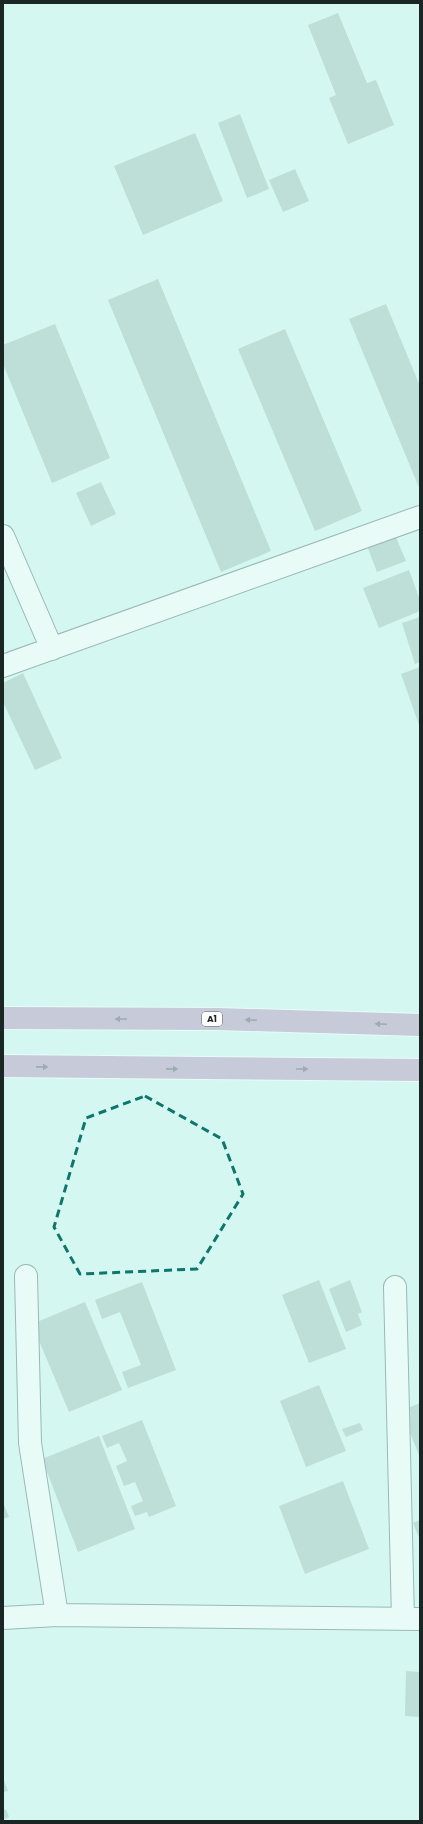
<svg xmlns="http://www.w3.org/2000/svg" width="423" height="1824" font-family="Poppins,sans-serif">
  <rect width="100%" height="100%" fill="#d5f7f1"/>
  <path fill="#a0c0bb" d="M338,13L367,83L376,80L394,125L348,144L329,98L336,95L308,25Z
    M240,114L269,189L247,198L218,123Z
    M195,133L223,201L143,235L114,166Z
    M295,169L309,201L283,212L269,180Z
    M158,279L271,551L221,572L108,300Z
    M386,304L420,386V490L349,319Z
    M55,324L110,458L52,483L3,364V345Z
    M285,329L362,511L315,531L238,349Z
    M101,482L116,514L91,526L76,493Z
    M395,535L406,561L377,572L367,546Z
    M409,570L420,600V611L379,628L363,588Z
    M420,617V662L415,664L402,623Z
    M420,667V728L401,674Z
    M23,673L62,758L35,770L3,702V683Z
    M319,1280L346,1349L309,1363L282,1295Z
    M350,1280L362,1312L358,1314L362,1325L346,1332L329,1289Z
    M142,1282L176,1370L128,1388L122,1372L141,1365L120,1312L102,1319L95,1300Z
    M85,1302L122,1390L69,1412L32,1324Z
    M319,1385L346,1451L306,1467L280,1401Z
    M420,1403V1458L404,1417L411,1414L408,1408Z
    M142,1420L176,1506L149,1517L147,1512L135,1516L131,1506L143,1501L135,1482L124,1486L116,1466L127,1461L119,1443L107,1448L102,1436Z
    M360,1423L363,1430L346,1437L342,1429Z
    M99,1436L135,1529L78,1552L42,1459Z
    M343,1481L369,1549L305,1574L279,1506Z
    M3,1502L9,1517L3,1519Z
    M420,1520V1540L413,1523Z
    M406,1671L420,1672V1717L405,1716Z
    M3,1778L8,1791L3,1792Z
    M6,1809L9,1817L3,1820V1811Z"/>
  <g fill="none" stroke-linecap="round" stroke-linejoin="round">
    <defs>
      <path id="minor" d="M3,536L52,649
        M3,666L420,517
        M26,1276L30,1443L57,1615
        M395,1287L403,1619
        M3,1618L57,1615L420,1619"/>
      <path id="trunk" d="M3,1018L217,1019L420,1025
        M3,1066L420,1070"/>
    </defs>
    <use href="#minor" stroke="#506e6a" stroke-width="24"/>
    <use href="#trunk" stroke="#fff" stroke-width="24"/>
    <use href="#minor" stroke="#fff" stroke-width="22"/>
    <use href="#trunk" stroke="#b392bc" stroke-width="22"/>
  </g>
  <defs><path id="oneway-solid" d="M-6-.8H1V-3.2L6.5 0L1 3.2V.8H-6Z"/></defs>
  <g fill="#575161">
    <use href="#oneway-solid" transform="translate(121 1019) rotate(-180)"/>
    <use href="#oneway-solid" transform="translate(251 1020) rotate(-178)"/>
    <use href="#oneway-solid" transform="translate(381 1024) rotate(-178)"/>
    <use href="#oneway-solid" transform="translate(42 1067) rotate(1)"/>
    <use href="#oneway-solid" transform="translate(172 1069) rotate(1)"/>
    <use href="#oneway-solid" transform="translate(302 1069)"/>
  </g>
  <path d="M0 0H423V1824H0ZM145,1096L222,1139L243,1194L197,1269L80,1274L54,1227L86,1118Z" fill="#d5f7f1" fill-opacity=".55" fill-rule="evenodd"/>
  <path fill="none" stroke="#0f766e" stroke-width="3" stroke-dasharray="8 5" stroke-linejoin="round" d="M145,1096L222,1139L243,1194L197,1269L80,1274L54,1227L86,1118Z"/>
  <g text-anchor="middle" stroke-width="3.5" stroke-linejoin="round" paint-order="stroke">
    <rect fill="#fff" stroke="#5e6766" stroke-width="1" x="202" y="1012" width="20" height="14" rx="3"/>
    <g font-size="9" font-weight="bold" fill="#192624">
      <text x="212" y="1022">A1</text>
    </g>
  </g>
  <rect width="423" height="1824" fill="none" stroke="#192624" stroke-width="8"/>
</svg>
